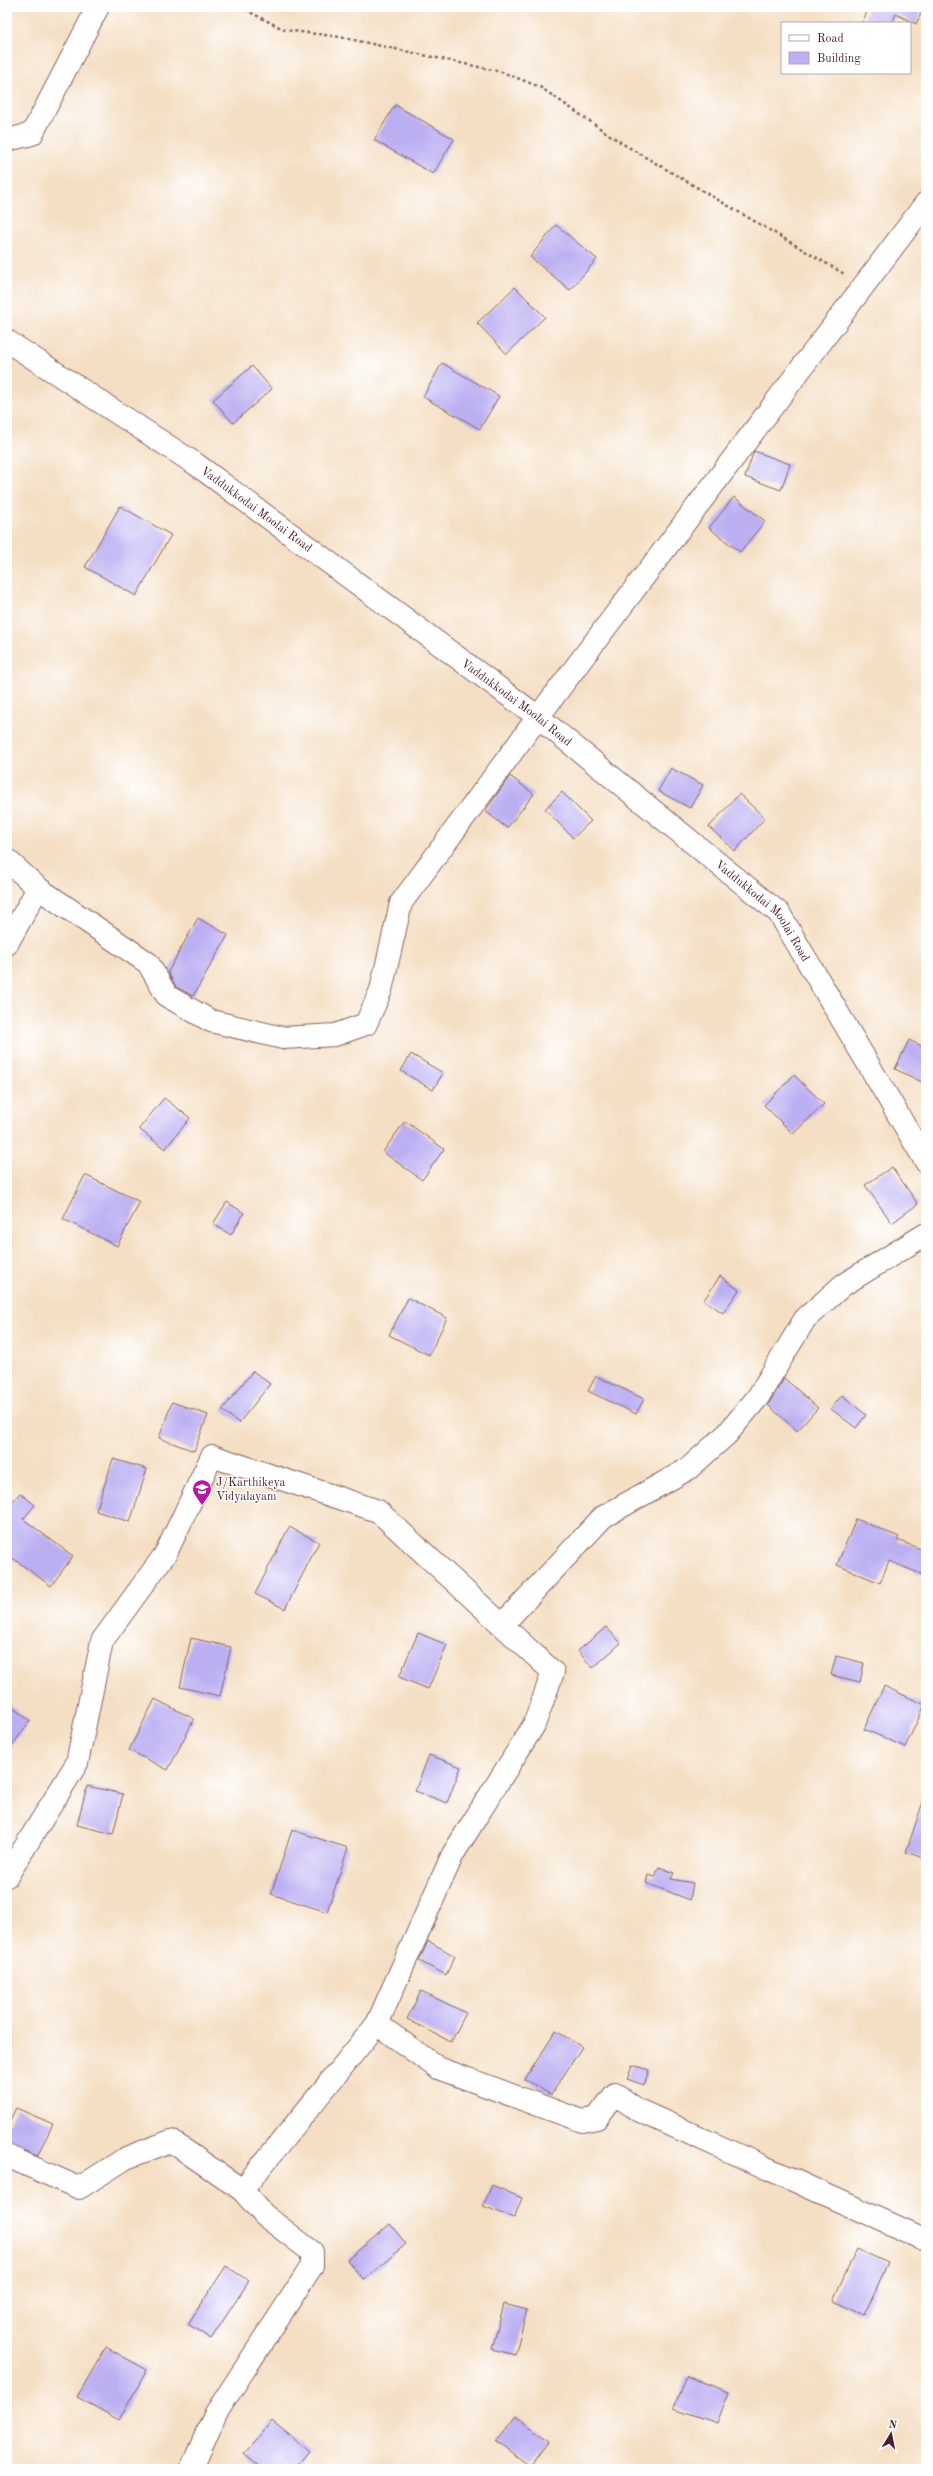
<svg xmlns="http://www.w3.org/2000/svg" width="933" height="2476" font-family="'Old Standard TT',serif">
  <rect width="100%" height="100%" fill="#fff"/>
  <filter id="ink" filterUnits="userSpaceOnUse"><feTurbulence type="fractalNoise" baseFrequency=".025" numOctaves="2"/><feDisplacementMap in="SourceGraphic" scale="8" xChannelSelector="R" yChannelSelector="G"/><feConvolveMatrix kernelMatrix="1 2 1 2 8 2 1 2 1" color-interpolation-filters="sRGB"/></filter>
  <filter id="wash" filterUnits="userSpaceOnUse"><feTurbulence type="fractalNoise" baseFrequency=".012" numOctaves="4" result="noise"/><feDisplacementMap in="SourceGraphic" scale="16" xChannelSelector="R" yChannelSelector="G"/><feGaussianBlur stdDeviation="0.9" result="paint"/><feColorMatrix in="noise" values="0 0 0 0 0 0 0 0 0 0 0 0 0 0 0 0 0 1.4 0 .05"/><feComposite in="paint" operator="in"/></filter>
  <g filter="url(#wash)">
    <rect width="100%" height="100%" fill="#f4dfc4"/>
    <g id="blocks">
      <path fill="#bbaff2" d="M869,7H924L916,24L896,14L892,23H862Z
        M395,105L454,139L433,174L374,140Z
        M556,225L597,259L570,290L530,257Z
        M515,287L545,317L507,354L477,323Z
        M442,363L499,396L480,429L423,397Z
        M252,366L272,389L233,423L213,400Z
        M754,451L790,464L781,490L745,477Z
        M734,497L765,521L740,552L709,528Z
        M120,506L171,535L136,596L85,567Z
        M671,768L703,785L690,808L658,791Z
        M510,776L534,794L507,828L485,811Z
        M562,792L591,821L573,838L545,809Z
        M739,794L765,818L735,851L709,827Z
        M198,918L228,935L193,996L176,987L168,972Z
        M909,1040L926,1048V1084L895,1069Z
        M411,1054L443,1073L433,1090L401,1071Z
        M794,1075L824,1104L793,1134L764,1105Z
        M164,1098L190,1118L165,1149L139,1129Z
        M405,1121L444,1149L422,1180L383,1152Z
        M892,1167L918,1204L892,1223L865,1185Z
        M85,1175L140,1202L117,1246L63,1219Z
        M227,1202L244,1213L231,1235L213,1224Z
        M720,1276L739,1290L723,1313L704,1300Z
        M408,1298L447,1318L429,1355L389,1335Z
        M253,1371L270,1384L239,1423L222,1410Z
        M596,1376L644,1399L636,1414L588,1391Z
        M784,1378L818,1408L797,1431L768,1405Z
        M842,1395L866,1415L856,1428L831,1409Z
        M172,1402L208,1415L194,1451L159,1438Z
        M113,1459L147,1469L130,1522L96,1511Z
        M20,1493L35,1505L23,1519L73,1556L51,1586L7,1554V1508Z
        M856,1519L899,1537L897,1540L926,1551V1576L889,1561L880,1583L837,1565Z
        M289,1527L319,1542L285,1609L255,1594Z
        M606,1627L621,1643L593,1668L578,1651Z
        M418,1633L447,1645L428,1689L399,1677Z
        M191,1638L231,1647L220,1696L180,1687Z
        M836,1656L864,1663L860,1682L831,1675Z
        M884,1686L925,1705L905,1747L864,1729Z
        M155,1699L194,1719L168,1770L129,1750Z
        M7,1703L30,1721L7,1752Z
        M429,1755L461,1767L447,1803L415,1791Z
        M87,1786L123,1794L113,1834L77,1825Z
        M923,1802L926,1803V1859L906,1852Z
        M292,1830L348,1848L327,1912L271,1894Z
        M659,1867L674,1873L671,1879L693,1883L690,1900L646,1883L648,1875L655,1877Z
        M428,1941L455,1956L446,1975L419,1961Z
        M421,1991L466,2013L451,2042L407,2019Z
        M556,2031L582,2047L551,2095L525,2079Z
        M632,2065L649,2070L644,2085L627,2079Z
        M16,2108L53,2124L37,2156L7,2144V2126Z
        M492,2185L522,2198L514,2218L483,2206Z
        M390,2224L406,2244L364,2280L347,2260Z
        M857,2249L888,2263L864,2315L833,2301Z
        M226,2266L249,2281L211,2339L188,2324Z
        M504,2304L527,2310L515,2355L492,2349Z
        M106,2347L147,2370L119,2420L77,2397Z
        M686,2376L729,2392L717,2423L674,2408Z
        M516,2416L549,2441L530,2466L496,2441Z
        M272,2421L309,2451L294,2469H262L244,2454Z"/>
    </g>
  </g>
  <g filter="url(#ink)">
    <use href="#blocks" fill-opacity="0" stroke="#866261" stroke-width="1"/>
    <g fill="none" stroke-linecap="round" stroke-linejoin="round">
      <defs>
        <g id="minor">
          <path d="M7,140L32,134L98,7"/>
          <path id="s1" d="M7,341L197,465L538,717L779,913L926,1162"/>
          <path d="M7,860L38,888L148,963L167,996L211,1021L283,1038L335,1035L366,1024L381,990L401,903L538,717L926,203"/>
          <path d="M7,944L38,888"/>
          <path d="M502,1625L603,1517L688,1469L727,1434L758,1397L805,1319L843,1285L926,1234"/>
          <path d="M7,1876L77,1763L102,1641L166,1553L212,1456L378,1511L553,1672L534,1725L453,1854L377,2024L438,2068L582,2121L597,2118L615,2094L638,2110L926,2240"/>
          <path d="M7,2156L79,2188L126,2158L171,2141L242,2190"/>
          <path d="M191,2469L216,2413L312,2266V2252L264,2215L242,2190L377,2024"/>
        </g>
      </defs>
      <use href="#minor" stroke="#866261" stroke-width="24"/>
      <path stroke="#866261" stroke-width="2.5" stroke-dasharray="3 3" stroke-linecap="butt" d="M240,7L285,30L340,37L502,72L540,87L623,144L846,275"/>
      <use href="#minor" stroke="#fff" stroke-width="22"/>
    </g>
  </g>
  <defs>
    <symbol id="school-pin" viewBox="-11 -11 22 30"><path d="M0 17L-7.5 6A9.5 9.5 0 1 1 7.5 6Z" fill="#b5179e" stroke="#fff"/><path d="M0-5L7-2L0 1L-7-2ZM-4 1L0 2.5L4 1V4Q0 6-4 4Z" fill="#fff"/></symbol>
  </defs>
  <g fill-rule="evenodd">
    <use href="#school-pin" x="191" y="1478" width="22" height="30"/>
  </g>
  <g text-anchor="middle" stroke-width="3" stroke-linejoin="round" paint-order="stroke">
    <g font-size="12" fill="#4a1f2b" stroke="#fff">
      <text dy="4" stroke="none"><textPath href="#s1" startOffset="301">Vaddukkodai Moolai Road</textPath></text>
      <text dy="4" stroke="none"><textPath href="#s1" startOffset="625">Vaddukkodai Moolai Road</textPath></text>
      <text dy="4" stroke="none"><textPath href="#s1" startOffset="949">Vaddukkodai Moolai Road</textPath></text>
    </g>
    <g font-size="12" fill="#4a1f2b" stroke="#fff" text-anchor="start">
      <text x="216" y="1486">J/Karthikeya<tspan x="216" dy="14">Vidyalayam</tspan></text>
    </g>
  </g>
  <rect width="933" height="2476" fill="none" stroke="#fff" stroke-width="24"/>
  <rect x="781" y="22" width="130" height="52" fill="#ffffff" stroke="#b7a5aa"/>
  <rect x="789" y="35" width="20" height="6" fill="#ffffff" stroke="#b7a5aa"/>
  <text x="817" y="42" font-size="12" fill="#4a1f2b">Road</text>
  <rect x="789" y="52" width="20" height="12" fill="#bbaff2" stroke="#b7a5aa"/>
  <text x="817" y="62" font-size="12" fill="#4a1f2b">Building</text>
  <g transform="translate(891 2434) rotate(10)" stroke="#ffffff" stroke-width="3" paint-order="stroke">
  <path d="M0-3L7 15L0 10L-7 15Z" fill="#4a1f2b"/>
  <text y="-6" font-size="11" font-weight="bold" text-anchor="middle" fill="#4a1f2b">N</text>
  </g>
</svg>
